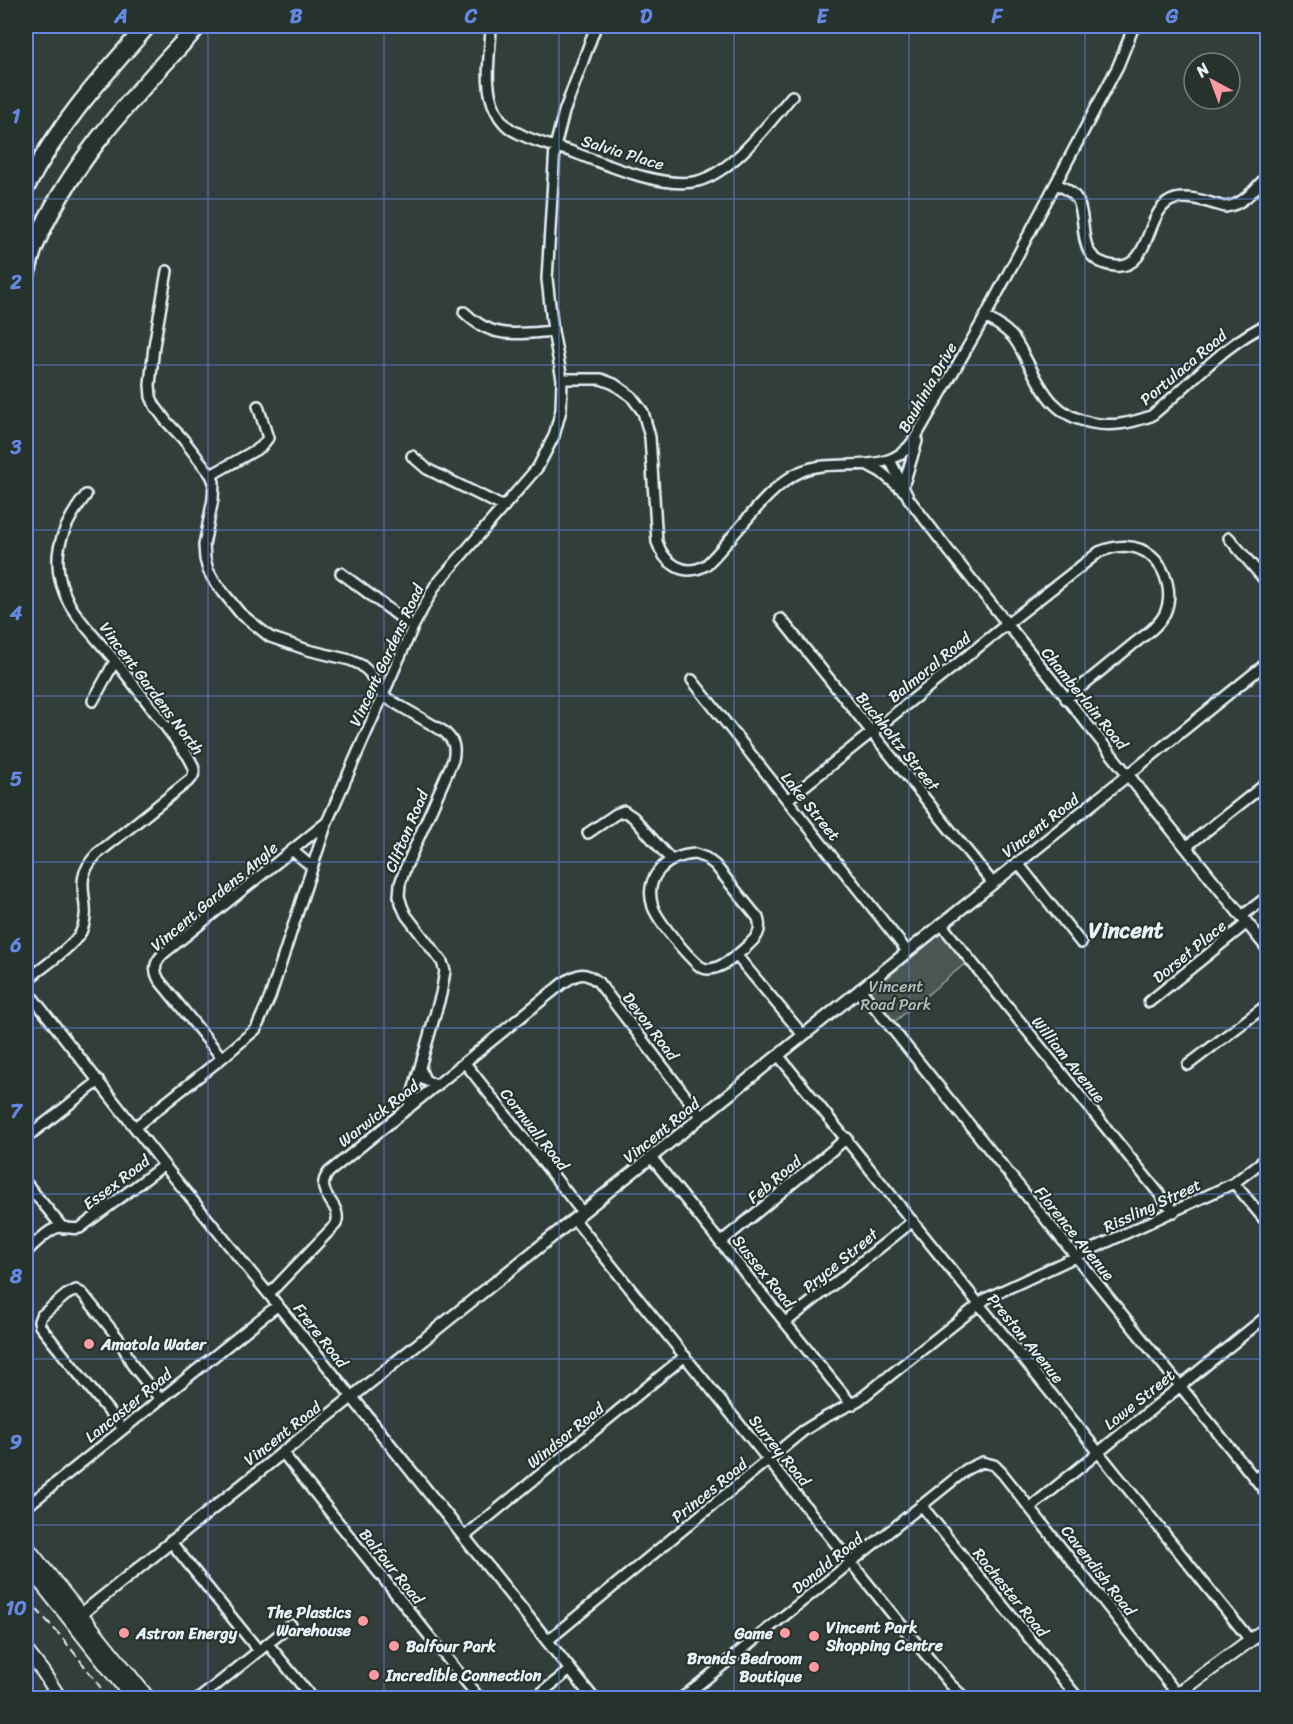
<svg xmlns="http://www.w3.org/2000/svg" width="1293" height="1724" font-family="Sriracha,sans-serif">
  <rect width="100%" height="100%" fill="#323e39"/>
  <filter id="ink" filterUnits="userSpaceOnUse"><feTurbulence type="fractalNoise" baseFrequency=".0167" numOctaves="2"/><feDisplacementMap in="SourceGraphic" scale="12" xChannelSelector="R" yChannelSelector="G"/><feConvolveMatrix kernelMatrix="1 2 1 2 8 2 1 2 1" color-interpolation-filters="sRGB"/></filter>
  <g filter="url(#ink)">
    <path fill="#495651" stroke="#98a4a4" stroke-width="1.5" d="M939,935H944L947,938L967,962L893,1023L870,992Z"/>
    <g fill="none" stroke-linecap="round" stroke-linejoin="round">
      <defs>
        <path id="minor" d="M491,29C490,54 483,87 496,111C500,120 508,129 518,133C534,142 552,146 570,151C603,163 663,190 698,181C734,171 768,124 792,96
          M1057,184C1064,188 1074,192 1078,201C1089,226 1074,261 1115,266C1153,270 1144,207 1175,199C1192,195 1209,203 1225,207C1244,205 1255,188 1268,175
          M167,271L154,346L150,385L151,397L155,406L166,421L183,439L211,475L214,482L213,499L204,545L205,559L208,570L214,581L240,613L270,637L308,650L350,660L361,665L369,672L383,696L443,731C454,740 456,747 453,760L405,869L400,884L399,896L402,906L406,915L442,962L445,971L441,994L408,1109
          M464,312C492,340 517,334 553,331
          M985,317C995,322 1004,328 1012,336C1019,344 1023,354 1028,363C1044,394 1056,416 1092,423C1113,427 1131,423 1151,416C1189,386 1223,344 1268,324
          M562,379H601L614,384L631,396L643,412L650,437L657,542C664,563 684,578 706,565C734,539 768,485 802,471C839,456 888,479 914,440L985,317L1118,66L1134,26
          M412,456L427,469L504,507
          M890,460L909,499L949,551L1128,775L1268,662
          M868,465L881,472L905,492
          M211,475L261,447L268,438L258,406
          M903,487L917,441
          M1229,538L1268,584
          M341,573L413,627
          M781,619L992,882
          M692,680L907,951
          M93,701L115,661
          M787,800L1007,624L1099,552C1116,545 1136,543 1151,556C1167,569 1174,596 1164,615C1157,628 1142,637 1131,646C1109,664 1088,681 1066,699
          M588,833L616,814L624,811L633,817L671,860
          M1186,847L1268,782
          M292,850L312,867
          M695,854L706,858L715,865L758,918C763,933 755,939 744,949C735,957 721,969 708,969C703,969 699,966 696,963C685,953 658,921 653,907C643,877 666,856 695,854Z
          M1017,862L1081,943
          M1242,916L1268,896
          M941,924L1174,1212
          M736,955L803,1035
          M26,981C40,969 73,947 81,932C95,901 68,884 97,854L191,779C197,771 193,765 188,756C164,725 141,693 116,662C101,643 82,625 70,605C47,563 59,530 86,495
          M26,989L164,1165L352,1397
          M860,989L1268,1495
          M1149,1002L1247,923
          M778,1055L1250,1640
          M222,1058L159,980C153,969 155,962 163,954L327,822
          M465,1063L582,1212
          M1188,1065L1268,1004
          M420,1068L425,1080L437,1086
          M135,1127L222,1058L256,1029L270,997L327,822L413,627L435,586L538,467L554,436L561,410L562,379L553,331L547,279L555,147L564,112L596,26
          M26,1138L99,1081
          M651,1157L852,1405
          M26,1183L63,1228
          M1234,1183L1268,1224
          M574,1219L898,1621L950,1684L965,1698
          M721,1242L847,1138
          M26,1252C34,1245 50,1227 61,1227C68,1227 73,1230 80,1228L164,1165
          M269,1294L336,1224C344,1203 311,1194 329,1172L563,983C578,974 583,970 598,982L701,1116
          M786,1322L913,1221
          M123,1429L40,1326L39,1321L41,1316L66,1295L76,1290L83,1294L119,1339L133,1366L160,1399
          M282,1452L479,1698
          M1255,1479L1268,1469
          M921,1505L1078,1698
          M26,1507L278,1305
          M1031,1507L1268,1315
          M464,1537L685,1356
          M170,1541L259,1651
          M547,1641L803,1431L824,1418L859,1400L987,1298L1234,1183L1268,1157
          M268,1644L312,1698
          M200,1698L291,1625
          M535,1698L570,1670
          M682,1698L967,1469L982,1462L994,1465L1002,1473L1178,1695"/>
        <path id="tertiary" d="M352,1397L593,1698
          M75,1619L1128,775L1268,949"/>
        <path id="secondary" d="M26,1650L43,1672L60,1698
          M1172,1698L1268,1627"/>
        <path id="primary" d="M26,1547L147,1698
          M26,1563L133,1698"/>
        <path id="motorway" d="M26,187C58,125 101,78 147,26
          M26,275C29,265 31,254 35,245C71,160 137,93 198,26"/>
      </defs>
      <use href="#minor" stroke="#e8f1f8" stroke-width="14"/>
      <use href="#tertiary" stroke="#e8f1f8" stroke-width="15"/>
      <use href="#secondary" stroke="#e8f1f8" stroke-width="16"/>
      <use href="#primary" stroke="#e8f1f8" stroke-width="18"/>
      <use href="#motorway" stroke="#e8f1f8" stroke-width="21"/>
      <use href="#minor" stroke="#26332d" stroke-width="9"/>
      <use href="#tertiary" stroke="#26332d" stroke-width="10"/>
      <use href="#secondary" stroke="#26332d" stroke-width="12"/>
      <use href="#primary" stroke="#26332d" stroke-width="14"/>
      <use href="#motorway" stroke="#26332d" stroke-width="16"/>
      <path stroke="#e8f1f8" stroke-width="2" stroke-dasharray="9 4.5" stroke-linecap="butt" d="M26,1599C57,1629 83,1663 108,1698"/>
    </g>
  </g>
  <path fill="none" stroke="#6487e3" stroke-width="1.5" stroke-opacity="0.55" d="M208,26V1698M384,26V1698M559,26V1698M734,26V1698M909,26V1698M1085,26V1698M26,199H1268M26,365H1268M26,530H1268M26,696H1268M26,862H1268M26,1028H1268M26,1194H1268M26,1359H1268M26,1525H1268"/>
  <g fill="#ff9aa2" stroke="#26332d" stroke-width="2">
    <circle cx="89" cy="1344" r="6"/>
    <circle cx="363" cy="1621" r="6"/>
    <circle cx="124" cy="1633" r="6"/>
    <circle cx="785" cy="1633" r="6"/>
    <circle cx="814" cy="1636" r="6"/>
    <circle cx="394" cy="1646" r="6"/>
    <circle cx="814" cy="1667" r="6"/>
    <circle cx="374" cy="1675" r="6"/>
  </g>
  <g text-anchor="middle" stroke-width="4.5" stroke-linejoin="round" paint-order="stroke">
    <g font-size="16" fill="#e8f1f8" stroke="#26332d">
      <text transform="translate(623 152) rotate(17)" y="6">Salvia Place</text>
      <text transform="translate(1183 367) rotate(-40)" y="6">Portulaca Road</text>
      <text transform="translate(927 387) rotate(-60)" y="6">Bauhinia Drive</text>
      <text transform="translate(386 655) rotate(-65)" y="6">Vincent Gardens Road</text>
      <text transform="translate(929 667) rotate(-39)" y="6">Balmoral Road</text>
      <text transform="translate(152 688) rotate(53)" y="6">Vincent Gardens North</text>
      <text transform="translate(1085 698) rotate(51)" y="6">Chamberlain Road</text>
      <text transform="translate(898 741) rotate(51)" y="6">Buchholtz Street</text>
      <text transform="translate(811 806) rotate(51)" y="6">Lake Street</text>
      <text transform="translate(1040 825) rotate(-38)" y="6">Vincent Road</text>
      <text transform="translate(406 831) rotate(-67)" y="6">Clifton Road</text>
      <text transform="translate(214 896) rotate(-40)" y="6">Vincent Gardens Angle</text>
      <text transform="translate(1189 951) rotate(-39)" y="6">Dorset Place</text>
      <text transform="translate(651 1026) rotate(53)" y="6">Devon Road</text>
      <text transform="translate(1069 1059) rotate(51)" y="6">William Avenue</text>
      <text transform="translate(378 1113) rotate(-38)" y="6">Warwick Road</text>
      <text transform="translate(535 1129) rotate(52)" y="6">Cornwall Road</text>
      <text transform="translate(661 1130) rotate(-39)" y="6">Vincent Road</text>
      <text transform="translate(774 1179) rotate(-40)" y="6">Feb Road</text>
      <text transform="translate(116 1182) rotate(-37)" y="6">Essex Road</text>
      <text transform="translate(1152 1205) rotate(-25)" y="6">Rissling Street</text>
      <text transform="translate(1075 1233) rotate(51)" y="6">Florence Avenue</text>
      <text transform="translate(840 1260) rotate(-39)" y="6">Pryce Street</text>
      <text transform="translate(764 1271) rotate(51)" y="6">Sussex Road</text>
      <text transform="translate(321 1335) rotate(52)" y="6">Frere Road</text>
      <text transform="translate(1026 1338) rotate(51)" y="6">Preston Avenue</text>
      <text transform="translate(1139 1399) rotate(-39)" y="6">Lowe Street</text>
      <text transform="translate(128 1405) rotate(-39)" y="6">Lancaster Road</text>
      <text transform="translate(282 1433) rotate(-38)" y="6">Vincent Road</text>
      <text transform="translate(565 1435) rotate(-39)" y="6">Windsor Road</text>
      <text transform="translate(780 1450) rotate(51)" y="6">Surrey Road</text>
      <text transform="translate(709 1490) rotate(-39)" y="6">Princes Road</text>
      <text transform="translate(827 1563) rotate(-39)" y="6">Donald Road</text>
      <text transform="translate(392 1566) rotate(51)" y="6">Balfour Road</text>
      <text transform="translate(1099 1570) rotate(52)" y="6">Cavendish Road</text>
      <text transform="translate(1011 1592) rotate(51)" y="6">Rochester Road</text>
    </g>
    <g font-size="16" fill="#b0bbbe" stroke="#26332d">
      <text x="896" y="992">Vincent<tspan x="896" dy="18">Road Park</tspan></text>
    </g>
    <g font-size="16" font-weight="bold" fill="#e8f1f8" stroke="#26332d" text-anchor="start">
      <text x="101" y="1350">Amatola Water</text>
      <text x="351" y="1618" text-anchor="end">The Plastics<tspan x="351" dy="18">Warehouse</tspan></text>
      <text x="826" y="1633">Vincent Park<tspan x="826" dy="18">Shopping Centre</tspan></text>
      <text x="136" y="1639">Astron Energy</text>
      <text x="773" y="1639" text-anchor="end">Game</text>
      <text x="406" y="1652">Balfour Park</text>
      <text x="802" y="1664" text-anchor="end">Brands Bedroom<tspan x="802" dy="18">Boutique</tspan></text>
      <text x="386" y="1681">Incredible Connection</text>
    </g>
    <g font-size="22" font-weight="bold" fill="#e8f1f8" stroke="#26332d">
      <text x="1126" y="938">Vincent</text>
    </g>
  </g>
  <rect width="1293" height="1724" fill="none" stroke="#26332d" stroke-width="66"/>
  <g transform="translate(1212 81) rotate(319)"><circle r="28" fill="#26332d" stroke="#747f7e" stroke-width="1.5"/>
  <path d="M0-4.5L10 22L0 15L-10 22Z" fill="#ff9aa2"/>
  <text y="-9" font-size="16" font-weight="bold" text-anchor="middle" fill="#e8f1f8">N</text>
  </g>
  <rect x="33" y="33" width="1227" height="1658" fill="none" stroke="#6487e3" stroke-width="2"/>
  <g font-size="20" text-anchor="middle" font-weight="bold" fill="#6487e3">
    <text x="121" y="23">A</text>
    <text x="296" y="23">B</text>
    <text x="471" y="23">C</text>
    <text x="646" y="23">D</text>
    <text x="822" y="23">E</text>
    <text x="997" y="23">F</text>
    <text x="1172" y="23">G</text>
    <text x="16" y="123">1</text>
    <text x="16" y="289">2</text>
    <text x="16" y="454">3</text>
    <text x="16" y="620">4</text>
    <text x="16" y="786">5</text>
    <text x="16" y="952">6</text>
    <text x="16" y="1118">7</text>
    <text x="16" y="1283">8</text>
    <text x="16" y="1449">9</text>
    <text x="16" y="1615">10</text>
  </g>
</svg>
